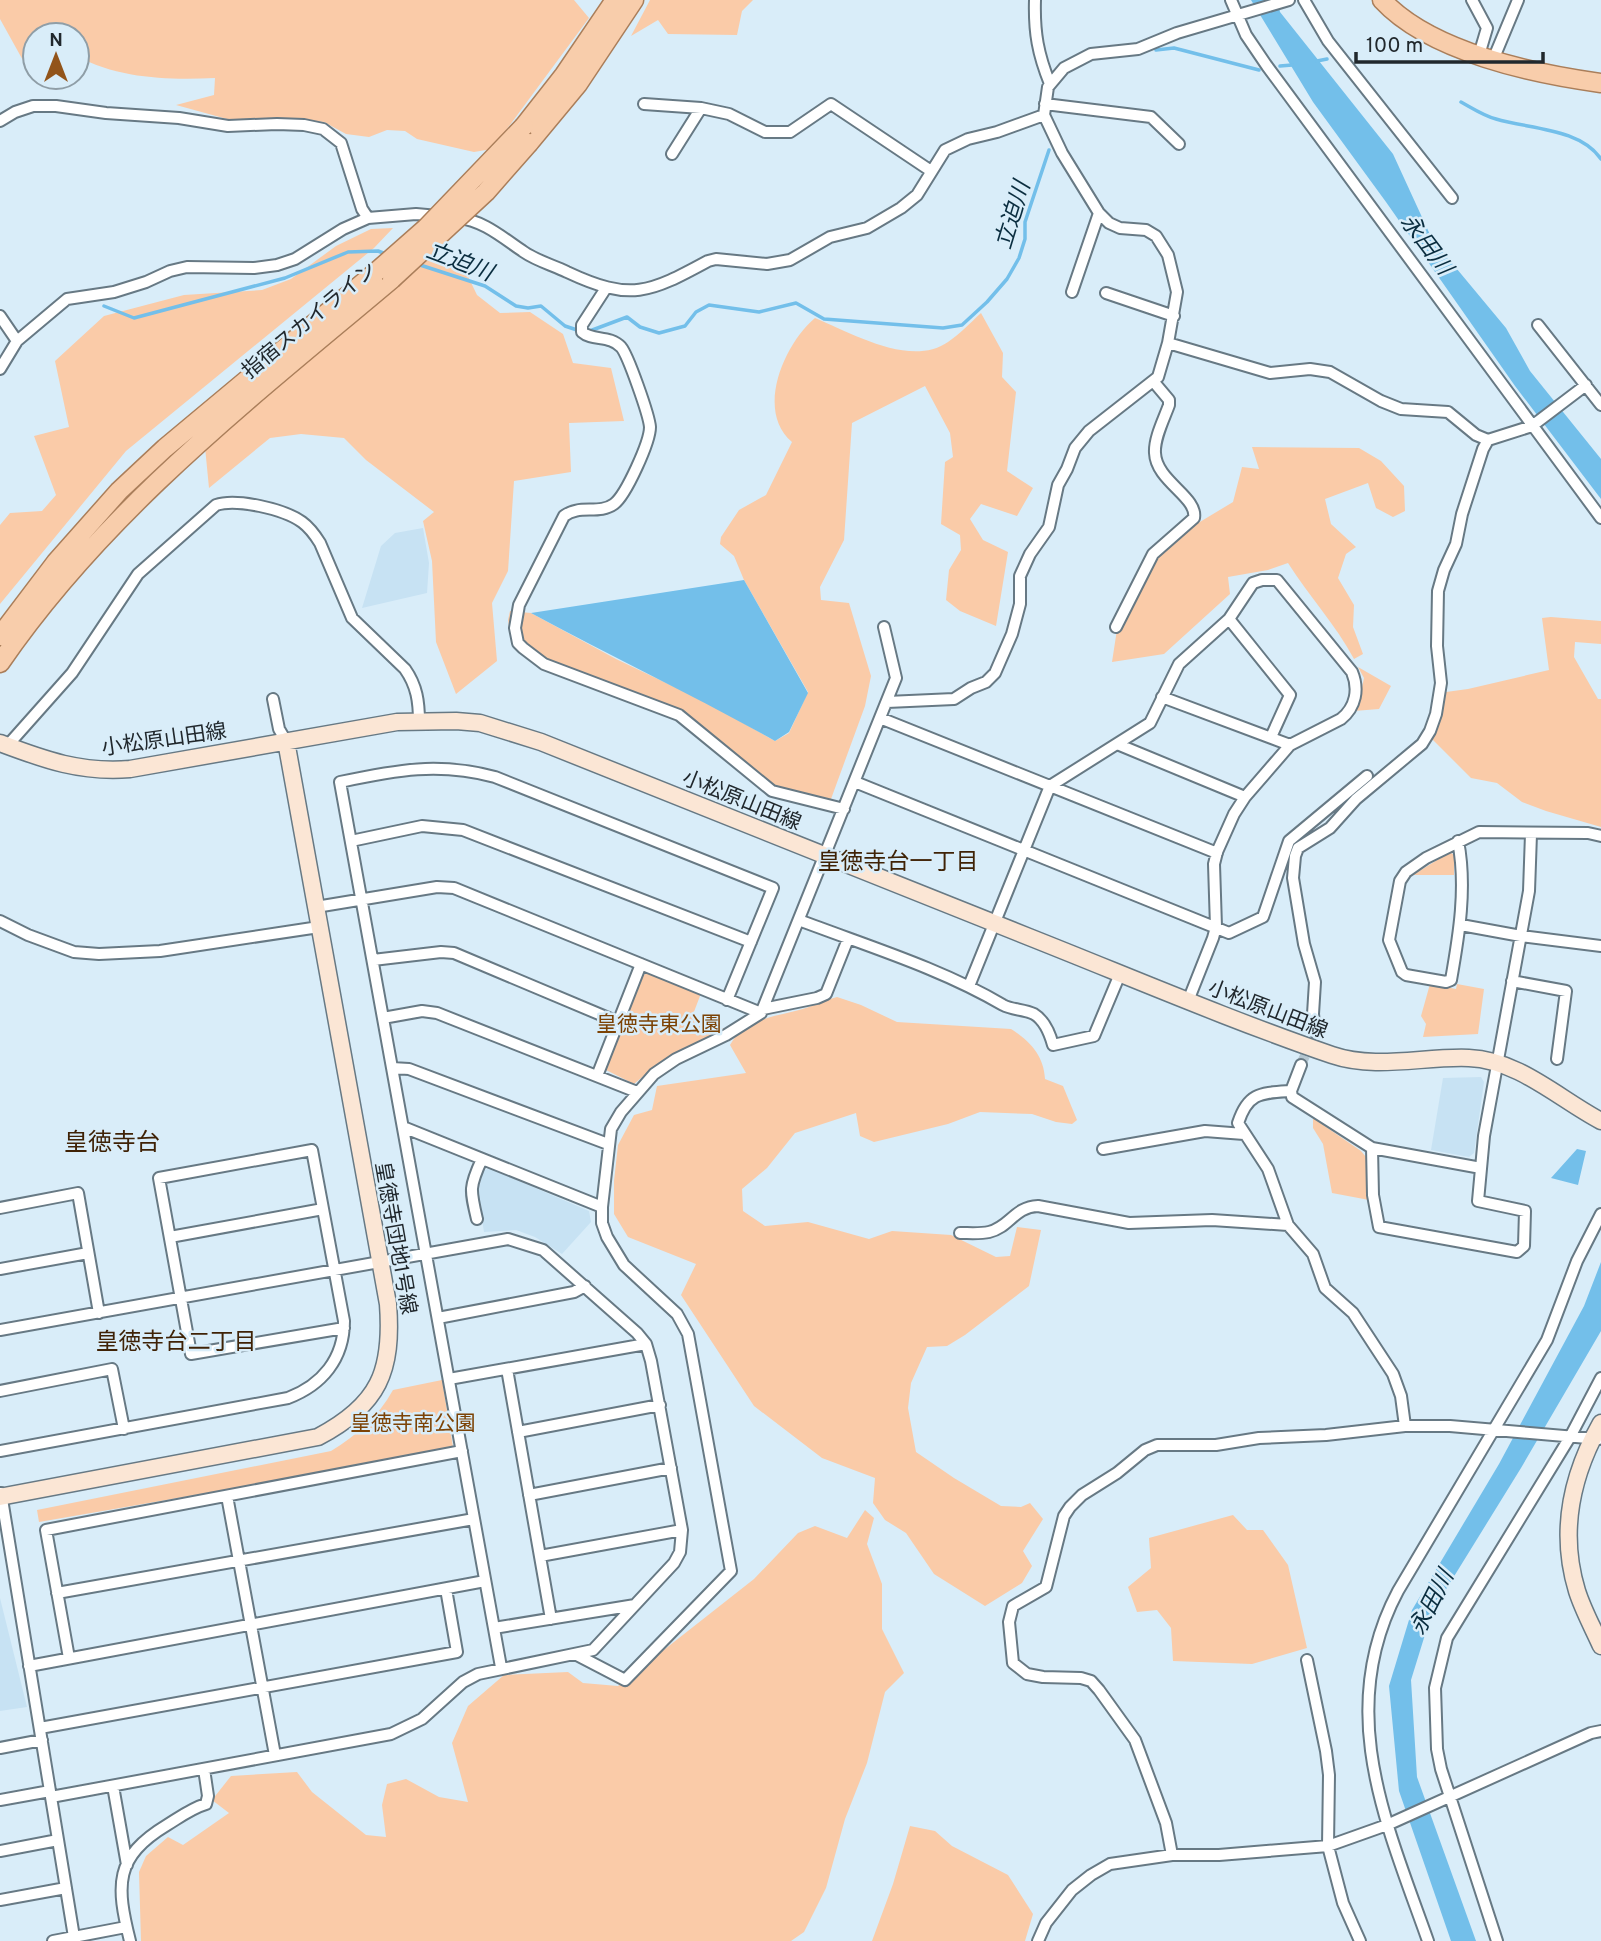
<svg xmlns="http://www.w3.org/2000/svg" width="1601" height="1941" font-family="Overpass,'Noto Sans JP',sans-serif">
  <rect width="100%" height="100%" fill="#d9edf9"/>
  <path fill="#c7e2f3" d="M423,528L429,563L427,593L362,608L381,546L395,533Z
    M1481,1077L1484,1082L1474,1153L1469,1157L1431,1150L1443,1078Z
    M489,1168L589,1211L591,1222L562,1254L535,1237L516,1230L484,1232L478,1194L483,1171Z
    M0,1598L27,1707L0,1711Z"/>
  <path fill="#facba8" d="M0,0H574L589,18L492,149L474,152L417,139L405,131L387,130L369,137L346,134L324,122L294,119H227L176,105L214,95L215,78C169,80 119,79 77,56V35H35V67L30,73L0,19Z
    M650,0H753L742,11L737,35L668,34L658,20L631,36Z
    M393,228L374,248L126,451L0,604V525L10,513L42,511L56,495L34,436L69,427L55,361L104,316L184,295L262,290L291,279L336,246L371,229Z
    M426,258L463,266L477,295L500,313L530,312L563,334L573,363L611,368L624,421L569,423L571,472L514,481L508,571L492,603L497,661L456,694L436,642L432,561L423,521L434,512L366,460L344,438L301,434L270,438L209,488L205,447Z
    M981,313L1003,353L1002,377L1016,392L1007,471L1033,488L1017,516L981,504L970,519L983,540L1008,552L996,626L960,611L946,600L949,570L961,550L960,535L941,524L945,462L953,457L950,433L925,386L852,423L844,540L820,587L821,600L849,603L871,676L865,706L831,799L774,788L676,714L549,662L524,647L510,633L508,620L510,611L531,613L616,659L708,703L775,741L789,733L808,692L744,580L734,556L720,544L721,537L739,510L766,495L792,442C755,411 784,344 815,318C852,333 910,368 948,342C960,334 970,323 981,313Z
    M1252,447L1359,448L1381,461L1404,486L1405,511L1393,517L1376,508L1368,483L1325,499L1331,524L1356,547L1346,554L1338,578L1354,605L1353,627L1363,654L1354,659C1336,625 1309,596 1288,563L1268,570L1228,577L1230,594L1164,654L1112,662L1118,623L1160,546L1233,502L1242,467L1259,469Z
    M1551,617L1601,621V644L1575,642L1574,657L1598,699H1601V827L1546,811L1522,802L1497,783L1471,778L1432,739L1442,715L1446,692L1468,689L1549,670L1542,618Z
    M1358,667L1391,686L1379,709L1354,711L1359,701L1364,678Z
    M1450,852L1454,855V875H1413Z
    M648,973L699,993L700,996L692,1017L724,1029L669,1057L653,1068L634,1084L604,1069L643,975Z
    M1430,984L1456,989L1457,984L1484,989L1478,1034L1423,1037L1426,1024L1421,1016Z
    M837,997L861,1005L897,1022L1011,1029C1030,1041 1044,1056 1045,1079L1063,1086L1077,1120L1072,1124L1056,1122L1032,1114L980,1112L948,1124L874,1142L860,1136L856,1113L795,1133L767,1168L742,1189L743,1211L765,1226L808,1222L869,1239L892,1231L951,1235L996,1257L1010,1256L1017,1227L1041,1230L1029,1286L965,1335L947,1346L927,1347L911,1383L908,1408L916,1452L954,1478L1001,1506L1021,1507L1030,1503L1043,1519L1023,1551L1032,1566L1022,1583L985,1606L934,1574L906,1533L885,1520L873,1503L875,1478L822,1458L754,1406L681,1295L696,1264L628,1237L614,1214V1181L618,1145L634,1115L652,1110L657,1086L746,1073L730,1045C744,1019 773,1017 799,1010C811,1007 824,1001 837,997Z
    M1313,1118L1361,1151L1366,1157L1369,1200L1332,1193L1323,1144L1313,1128Z
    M442,1380L453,1447L450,1451L39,1522L37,1510L331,1451C357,1435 378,1417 393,1390Z
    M865,1510L874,1518L867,1544L882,1584V1629L904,1673L885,1692L867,1763L845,1819L826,1888L804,1932L791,1941H141L139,1872L146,1856L168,1837L183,1845L229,1813L212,1800L231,1776L297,1772L312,1792L366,1835L386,1837L382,1805L387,1784L406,1779L439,1797L468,1802L452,1743L468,1706L504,1675L568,1672L583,1683L618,1686L754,1579L798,1533L815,1526L847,1538Z
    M1233,1515L1247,1530H1263L1288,1565L1307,1648L1252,1664L1173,1661L1171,1628L1157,1610L1137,1612L1128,1587L1151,1568L1149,1538Z
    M910,1826L935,1831L952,1846L1008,1875L1033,1914L1025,1941H872L893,1884Z"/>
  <path fill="#73bfea" d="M1251,0H1277L1280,12L1393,154L1432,239L1506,328L1530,371L1601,459V499L1515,386L1386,202L1313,102Z
    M744,580L808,693L789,732L775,741C695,696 612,657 531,613Z
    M1577,1149L1586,1151L1578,1185L1551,1178Z
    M1601,1262V1331L1521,1468L1432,1612L1411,1680L1417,1777L1476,1941H1451L1399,1791L1389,1686L1412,1610L1499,1464L1584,1306Z"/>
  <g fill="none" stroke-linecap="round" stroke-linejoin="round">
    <path stroke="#73bfea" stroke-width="3.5" d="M1156,50L1174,48L1259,70
      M1317,61L1327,59
      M1280,66L1292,65
      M1461,102C1472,108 1484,116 1496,119C1529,129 1580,128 1601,159
      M417,264L485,286L516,306L528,308L541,306L565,326L580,331
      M104,306L134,318L285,278L348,252L378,251L386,254
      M587,332L627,317L640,327L659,333L685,326L696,312L709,305L759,312L796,303L824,319L943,328L962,325L987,302L1007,279L1019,258L1025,239V222L1049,150"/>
    <path stroke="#b4c6d0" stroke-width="10" stroke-dasharray="10 5" stroke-linecap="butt" d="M1301,1065L1315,1032"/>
    <defs>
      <path id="street" d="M1035,0C1034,33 1038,54 1050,84
        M1231,0L1246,35L1267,66L1601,518
        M1304,0L1328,41L1452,198
        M1472,0L1487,28L1479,55
        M1493,60L1518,0
        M644,104L701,108L729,114L765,132H790L831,104L931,171
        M1045,104L1151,117L1179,144
        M0,121L15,112L33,106H56L106,113L179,118L228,126L277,124L304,125L323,129L341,143L362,209L368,218
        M672,154L701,108
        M458,218C483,220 503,238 524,252C537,261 553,265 567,272C631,302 649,293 708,261L716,259L767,264L790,260L830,237L867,228L901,208L917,195L945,150L968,139L997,132L1044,115
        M606,288L582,325V332C592,341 610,335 621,347C628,355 649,415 650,427C650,442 626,495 614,504C599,515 579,504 564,516L519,605L515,628L518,643L523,648L544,664L679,715L772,791L844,809
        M1072,292L1099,213
        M1106,293L1174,316
        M0,316L17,341
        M1538,325L1601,405
        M1168,343L1270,373L1310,369L1330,372L1381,401L1401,409L1448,412L1476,435L1488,440
        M0,369L17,341L67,299L114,292L146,282L170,271L187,267L254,268L277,265L295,259L343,229L368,218L416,214L438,216
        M1229,619L1290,695L1271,737
        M1116,627L1153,554L1194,518C1198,497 1156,481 1155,453C1154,438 1164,419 1169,405V400L1153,381
        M1162,697L1290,745
        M273,699L279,729L286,741
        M887,702L954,699L971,688L986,682L995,673L1012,634L1020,604V576L1030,554L1049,527L1058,485L1067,469L1075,448L1089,431L1158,377L1168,343L1177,292L1168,255L1156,236L1146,230L1120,228L1109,223L1099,213L1062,153L1044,115L1048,87L1064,68L1091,54L1138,49L1177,33L1289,0
        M880,718L1217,853
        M1117,744L1245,797
        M8,745L72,673L138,574L216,505C236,498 284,509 302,522C309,527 315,535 320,543L352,618L405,669C417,686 419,702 419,722
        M855,782L1229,933L1263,917L1289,841L1367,776
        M351,841L422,826L463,830L751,942
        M1458,841C1467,887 1459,935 1451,980L1446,982L1406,975L1402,972L1389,940L1400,881L1406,872L1426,858L1479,832L1588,833L1601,836
        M316,907L437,887L454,888L761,1013
        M799,920C867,946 940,968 1003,1005C1012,1010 1024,1009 1034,1014C1044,1020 1050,1034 1053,1045L1094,1036L1120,974
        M0,921L28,935L74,952L99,954L160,951L319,927
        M1461,925L1521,936L1601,946
        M373,960L441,952L454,953L618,1022
        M1512,981L1566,991L1557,1059
        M969,986L1050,786L1150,723L1179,664L1229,619L1253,583L1262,580H1277L1352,672C1359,689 1356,707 1341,719L1290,745L1245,797L1234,814L1217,852L1214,864L1216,927L1213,938L1188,1001
        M763,1009L817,998L826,994L848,939
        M383,1018L422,1011L437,1013L637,1092
        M1315,1032L1313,1014L1315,982L1304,944L1293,878L1295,856L1298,848L1330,828L1356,799L1422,744L1430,731L1436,714L1441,683L1437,646L1438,591L1444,570L1456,544L1462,514L1483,449L1488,440L1532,426L1586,385
        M1301,1065L1291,1091L1292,1097L1372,1148L1481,1168
        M392,1068L409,1069L608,1144
        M597,1076L641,964
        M403,1127L602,1207
        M1372,1148L1373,1195L1379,1227L1517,1252L1524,1246L1525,1211L1478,1201L1484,1136L1529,891L1531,834
        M1103,1149L1205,1131L1244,1134
        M0,1208L78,1193L99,1313
        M477,1219C470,1190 469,1187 482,1159
        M1288,1225L1268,1169L1238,1123C1248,1092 1261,1093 1291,1091
        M960,1233C969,1233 980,1234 989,1232C1010,1227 1014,1207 1038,1206L1129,1223L1212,1220L1288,1225L1313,1254L1325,1288L1353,1313L1393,1374L1401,1396L1405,1426
        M170,1237L323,1209
        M0,1269L88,1253
        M438,1318L574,1292L585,1286
        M0,1330L508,1239L543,1250L637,1333L646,1344L651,1361L682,1530L680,1552L674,1563L593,1650L478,1674L463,1682L422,1719L391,1734L51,1797
        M507,1369L551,1619
        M449,1379L646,1344
        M0,1391L112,1369L124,1429
        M518,1432L660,1405
        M0,1451L288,1398C322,1385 344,1359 344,1321L312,1150L159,1178L191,1354L344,1328
        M1,1493L74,1937
        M529,1495L671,1468
        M227,1496L275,1755
        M540,1556L682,1530
        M57,1593L474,1519
        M494,1628L635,1605
        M575,1654L625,1680L731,1571L688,1334L677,1314L624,1265L607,1237L602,1223V1207L611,1129L621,1112L654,1074L676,1059L726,1035L761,1013L896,678L884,627
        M69,1658L46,1530L462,1451
        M1307,1660L1326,1751L1329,1775L1328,1846L1343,1903L1360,1941
        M29,1666L485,1581
        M501,1667L340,782C396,770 439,762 495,777L773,888L727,1000
        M40,1728L457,1652L446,1589
        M0,1748L42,1740
        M113,1786L127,1865
        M0,1800L50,1791
        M0,1851L58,1840
        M1172,1855L1166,1823L1135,1740L1099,1690L1091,1681L1081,1678L1043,1677L1027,1674L1013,1663L1009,1622L1013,1606L1046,1587L1064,1516L1070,1507L1082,1495L1117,1473L1145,1450L1157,1445H1216L1259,1438L1326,1435L1405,1426H1450L1599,1439
        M0,1900L66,1888
        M53,1941L126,1927
        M130,1941C116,1885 114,1857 167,1825C180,1817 192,1808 206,1804L208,1796L204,1769
        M1038,1941L1046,1923L1072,1890L1091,1875L1110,1864L1172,1855H1219L1328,1846L1387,1825L1591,1733L1601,1731
        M1428,1941C1387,1825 1334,1711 1398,1591L1547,1340L1577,1261L1601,1214
        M1497,1941L1441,1769L1437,1749L1435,1688L1447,1638L1570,1437L1601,1378"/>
      <path id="secondary" d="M0,743C45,760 81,773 130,769L397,722L456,721L480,723L541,742C704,808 867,872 1029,937C1130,977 1230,1020 1332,1055C1376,1070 1424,1056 1469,1058C1519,1060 1559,1099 1601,1121
        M1601,1423C1571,1476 1559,1532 1577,1591C1583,1610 1593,1628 1601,1646
        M0,1497L318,1437C379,1405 393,1371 388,1304L286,741"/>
      <path id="primary" d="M1382,0C1430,52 1534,74 1601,83
        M524,126L564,75L615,0
        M529,143L578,84L634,0
        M0,636L56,562L119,491L165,448L376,272
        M0,663C105,510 252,397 392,279"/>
    </defs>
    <use href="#street" stroke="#677984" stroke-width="14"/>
    <use href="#secondary" stroke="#677984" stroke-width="19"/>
    <use href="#primary" stroke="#aa7e5a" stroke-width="21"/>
    <use href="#street" stroke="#fff" stroke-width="10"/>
    <use href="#secondary" stroke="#fbe6d5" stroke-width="16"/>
    <use href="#primary" stroke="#f8cdab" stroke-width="18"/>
    <defs>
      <path id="primary-bridge" d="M376,272L426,228L524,126
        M392,279L486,192L529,143"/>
    </defs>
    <use href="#primary-bridge" stroke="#aa7e5a" stroke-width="21" stroke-linecap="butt"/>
    <use href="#primary-bridge" stroke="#f8cdab" stroke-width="18"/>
  </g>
  <g text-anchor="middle" stroke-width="5" stroke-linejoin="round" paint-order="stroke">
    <g font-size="21" fill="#21282d" stroke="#d9edf9">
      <text transform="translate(309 320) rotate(-40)" y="7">指宿スカイライン</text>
      <text transform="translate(164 739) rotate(-8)" y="7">小松原山田線</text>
      <text transform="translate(742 800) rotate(22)" y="7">小松原山田線</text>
      <text transform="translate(1268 1009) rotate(21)" y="7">小松原山田線</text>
      <text transform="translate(396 1238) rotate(80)" y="7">皇徳寺団地1号線</text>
    </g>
    <g font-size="21" fill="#7c4306" stroke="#d9edf9">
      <text x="659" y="1031">皇徳寺東公園</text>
      <text x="413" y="1430">皇徳寺南公園</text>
    </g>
    <g font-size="23" font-style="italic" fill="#0a2d3f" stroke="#d9edf9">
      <text transform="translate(1012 215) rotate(-73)" y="8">立迫川</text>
      <text transform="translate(1427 244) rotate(53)" y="8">永田川</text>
      <text transform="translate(460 261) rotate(21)" y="8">立迫川</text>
      <text transform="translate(1431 1602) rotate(-63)" y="8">永田川</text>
    </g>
    <g font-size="23" fill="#3f2206" stroke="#d9edf9">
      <text x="898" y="869">皇徳寺台一丁目</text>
      <text x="176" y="1349">皇徳寺台二丁目</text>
    </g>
    <g font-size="24" fill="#3f2206" stroke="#d9edf9">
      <text x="112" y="1150">皇徳寺台</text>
    </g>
  </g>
  <g transform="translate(56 56)"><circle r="33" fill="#d9edf9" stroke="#8f9ea7" stroke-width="2"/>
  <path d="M0-5L12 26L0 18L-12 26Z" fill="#92541a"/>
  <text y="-10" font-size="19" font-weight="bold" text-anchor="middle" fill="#21282d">N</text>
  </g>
  <path d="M1356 52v10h187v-10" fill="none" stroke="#21282d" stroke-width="3.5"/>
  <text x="1366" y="52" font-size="21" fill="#21282d" stroke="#d9edf9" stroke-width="5" paint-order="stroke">100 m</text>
</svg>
